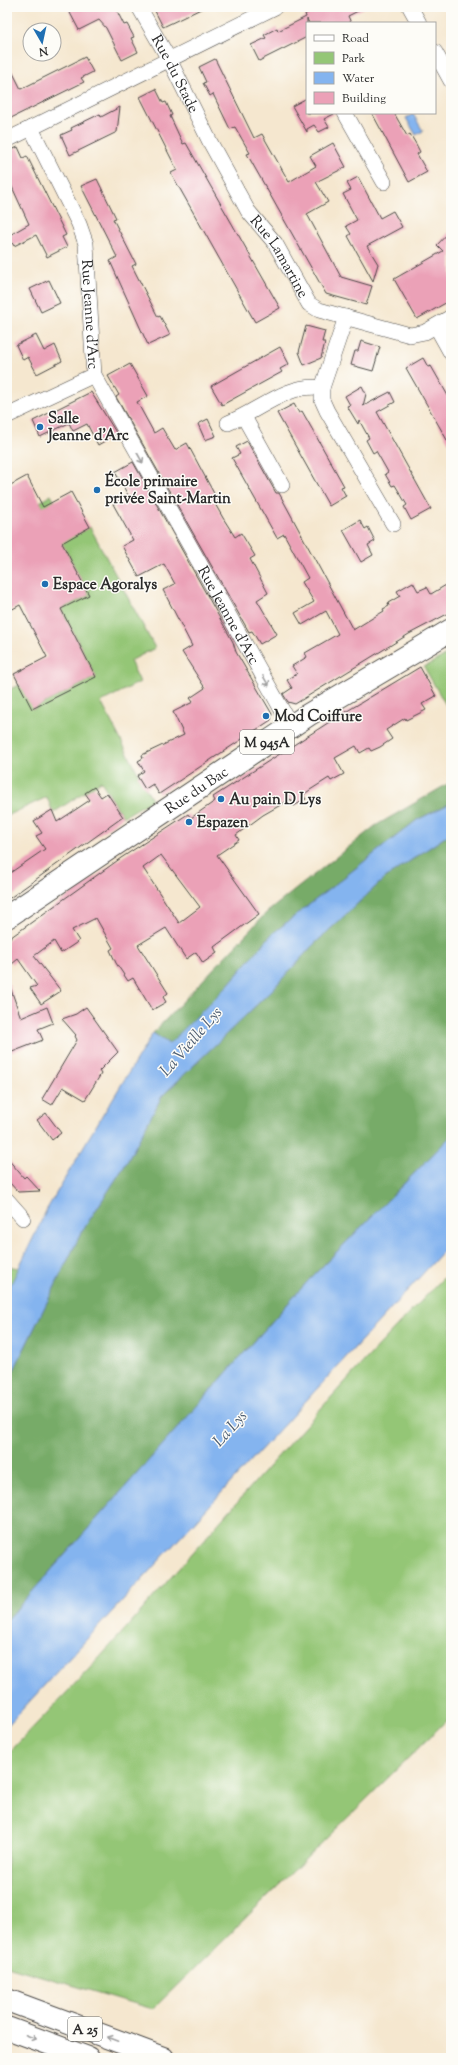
<svg xmlns="http://www.w3.org/2000/svg" width="458" height="2065" font-family="'Sorts Mill Goudy',serif">
  <rect width="100%" height="100%" fill="#fdfcf7"/>
  <filter id="ink" filterUnits="userSpaceOnUse"><feTurbulence type="fractalNoise" baseFrequency=".025" numOctaves="2"/><feDisplacementMap in="SourceGraphic" scale="8" xChannelSelector="R" yChannelSelector="G"/><feConvolveMatrix kernelMatrix="1 2 1 2 8 2 1 2 1" color-interpolation-filters="sRGB"/></filter>
  <filter id="wash" filterUnits="userSpaceOnUse"><feTurbulence type="fractalNoise" baseFrequency=".012" numOctaves="4" result="noise"/><feDisplacementMap in="SourceGraphic" scale="16" xChannelSelector="R" yChannelSelector="G"/><feGaussianBlur stdDeviation="0.9" result="paint"/><feColorMatrix in="noise" values="0 0 0 0 0 0 0 0 0 0 0 0 0 0 0 0 0 1.4 0 .05"/><feComposite in="paint" operator="in"/></filter>
  <g filter="url(#wash)">
    <rect width="100%" height="100%" fill="#f5e7cf"/>
    <path fill="#94c676" stroke="#607850" d="M51,495L74,536L90,527L155,648L130,661L140,682L101,702L152,800L123,817L101,781L53,813L47,797L7,816V690L20,685L33,709L96,677L61,609L89,595L40,502Z
      M451,652V714L424,667Z
      M7,1266L19,1268L7,1294Z
      M451,1270V1716L153,2009L7,1966V1755C44,1715 84,1676 120,1635C229,1512 336,1387 451,1270Z"/>
    <path fill="#77ab67" stroke="#516b49" d="M451,782V803L417,820L272,934L228,985L169,1044L153,1033L266,913L375,826Z
      M451,833V1136L308,1281L7,1620V1384L81,1233L127,1162L162,1096L272,990L312,946L385,878Z"/>
    <path fill="#84b4ef" stroke="#58708d" d="M413,114L423,131L416,135L406,118Z
      M451,803V833L385,878L312,946L272,990L162,1096L127,1162L81,1233L7,1384V1294L11,1284L47,1209L88,1139L153,1033L169,1044L228,985L272,934L417,820Z
      M451,1136V1243L7,1726V1620L308,1281Z"/>
    <g id="blocks">
      <path fill="#eba1b7" fill-rule="evenodd" d="M77,7H115L124,25L127,24L134,37L131,38L138,52L122,60L106,28L99,20L79,30L69,11Z
        M153,7H205L163,27Z
        M319,7H366L348,16L351,23H309L307,19V37L259,61L251,45L266,38L264,35L277,28L278,31L306,17L305,14Z
        M85,57L93,72L81,78L84,82L7,120V61L21,89Z
        M215,59L254,138L262,134L289,182L316,166L310,156L333,143L346,167L316,182L328,202L307,214L341,277L372,286L366,305L326,294L247,154L250,153L235,127L230,129L213,94L210,96L203,83L206,82L199,67Z
        M156,89L163,103L166,102L172,115L170,116L183,144L186,143L280,308L255,322L171,173L177,170L140,97Z
        M307,98V113H336L324,119L329,127L319,132L314,125L307,129V132L292,106Z
        M120,107L117,132L70,155L61,135L72,130L71,128L100,114L101,117Z
        M372,113H394L407,136L410,134L416,144L420,152L417,154L427,172L409,182Z
        M18,147L23,158L27,156L66,235L62,237L67,247L47,257L36,235L14,246L8,236L29,224L7,176V152Z
        M358,177L380,218L393,211L402,227L367,246L378,264L373,281L348,236L351,234L346,226L357,220L343,194L351,190L347,183Z
        M97,179L116,218L113,219L136,264L132,266L158,317L160,316L170,335L148,345L110,261L117,257L81,186Z
        M451,230V300L417,319L394,279L443,251L437,245Z
        M49,280L60,303L41,312L30,289Z
        M306,326L325,331L322,342H325L321,358L304,365L299,352Z
        M36,335L44,351L55,345L62,361L37,374L28,357L23,360L16,345Z
        M361,341L380,347L373,371L351,365L355,351H358Z
        M280,347L289,364L280,369L282,372L222,405L211,386Z
        M423,358L428,367L431,366L451,401V447L406,368Z
        M130,364L148,396L137,402L154,433L162,428L175,450L187,443L218,501L214,502L223,518L235,537L241,533L255,556L250,559L268,593L257,600L277,634L260,644L252,631L249,632L116,397L119,395L108,376Z
        M362,386L366,394L363,406L390,392L395,402L377,412L431,509L411,520L404,507L407,505L395,485L392,486L385,474L388,472L376,451L373,453L366,440L369,438L359,420L358,424L347,406L350,405L345,396Z
        M91,392L117,434L98,445L87,424L73,431L69,423L40,437L33,421Z
        M294,404L299,413L302,411L344,486L341,487L346,496L329,506L277,413Z
        M208,419L216,436L205,440L198,424Z
        M247,441L276,493H279L353,630L384,611L383,609L389,606L388,603L400,596L397,591L413,582L418,591L427,587L431,594L451,582V612L409,634L295,704L288,702L283,694L292,688L287,680L297,674L292,666L307,657L305,653L338,634L326,611L302,625L295,613L314,602L302,582L308,578L284,534L277,538L232,458L240,454L236,447Z
        M133,462L233,642L236,652L272,714L271,720L159,794L153,784L145,789L137,776L144,771L138,761L143,758L142,755L184,735L173,712L193,702L190,698L205,688L182,652L192,646L163,590L175,584L164,564L139,577L122,546L133,540L113,504L128,495L115,472Z
        M27,476L43,507L71,492L90,527L62,543L89,595L61,609L96,677L32,709L14,674L47,657L20,605L7,612V487Z
        M360,520L365,529L368,527L375,541L368,545L373,555L361,562L343,530Z
        M420,667L436,696L422,704L426,710L406,720L405,718L386,730L392,739L380,747L371,751L369,748L360,753L356,746L335,758L344,774L331,781L329,778L310,790L303,795L306,799L294,806L291,799L263,815L236,835L239,840L217,855L259,914L214,947L217,953L203,963L196,952L186,959L166,928L138,945L168,993L163,997L166,1002L152,1010L133,978L128,981L116,963L110,950L113,948L96,918L72,930L79,941L61,953L54,941L34,956L61,991L41,1004L30,988L37,986L18,959L12,964L7,957V940L121,858L188,814L191,818L215,801L213,797L334,719ZM161,855L200,907L179,923L143,868Z
        M94,787L101,797L107,793L123,817L7,900V875L45,849L36,836L42,833L34,821L52,810L57,822L90,800L85,793Z
        M7,984H9L21,1018L47,1007L53,1023L38,1029L43,1040L7,1054Z
        M86,1007L118,1052L99,1071L101,1074L85,1100L63,1087L52,1105L42,1099L77,1040L75,1036L76,1035L62,1019L76,1014Z
        M46,1113L61,1133L52,1140L37,1120Z
        M7,1158L24,1178L26,1176L40,1191L18,1192L9,1182L7,1180Z"/>
    </g>
  </g>
  <g filter="url(#ink)">
    <use href="#blocks" fill-opacity="0" stroke="#494744" stroke-width="1"/>
    <g fill="none" stroke-linecap="round" stroke-linejoin="round">
      <defs>
        <g id="minor">
          <path id="s1" d="M139,7L170,61L210,142L248,211L275,243L309,304L319,310L410,335L425,332L451,317"/>
          <path d="M410,7L419,23"/>
          <path d="M435,52L451,81"/>
          <path d="M345,113L384,182"/>
          <path id="s2" d="M31,128L79,224L86,244L94,375L291,726"/>
          <path d="M7,140L275,7"/>
          <path d="M346,317L322,388V400L327,411L393,524"/>
          <path d="M436,326L451,353"/>
          <path d="M7,416L94,375"/>
          <path d="M244,417L282,485"/>
          <path d="M228,423C259,411 288,382 322,388"/>
          <path d="M7,1200L23,1218"/>
        </g>
        <g id="primary">
          <path id="s3" d="M7,917L308,715L451,630"/>
        </g>
        <path id="motorway" d="M7,2000L163,2058
          M7,2028L88,2058"/>
      </defs>
      <use href="#minor" stroke="#494744" stroke-width="16"/>
      <use href="#primary" stroke="#494744" stroke-width="24"/>
      <use href="#motorway" stroke="#494744" stroke-width="24"/>
      <use href="#minor" stroke="#fff" stroke-width="15"/>
      <use href="#primary" stroke="#fff" stroke-width="22"/>
      <use href="#motorway" stroke="#fff" stroke-width="22"/>
    </g>
    <defs><path id="oneway-shaft" d="M-6 0H5M1.5-3L5.5 0L1.5 3" fill="none" stroke-width="1.6" stroke-linecap="round" stroke-linejoin="round"/></defs>
    <g stroke="#a0a0a0">
      <use href="#oneway-shaft" transform="translate(140 458) rotate(61)"/>
      <use href="#oneway-shaft" transform="translate(266 681) rotate(60)"/>
      <use href="#oneway-shaft" transform="translate(31 2037) rotate(21)"/>
      <use href="#oneway-shaft" transform="translate(113 2039) rotate(-159)"/>
    </g>
  </g>
  <g fill="#1f6fb2" stroke="#fdfcf7" stroke-width="1.5">
    <circle cx="40" cy="427" r="4"/>
    <circle cx="97" cy="490" r="4"/>
    <circle cx="45" cy="584" r="4"/>
    <circle cx="266" cy="716" r="4"/>
    <circle cx="221" cy="799" r="4"/>
    <circle cx="189" cy="822" r="4"/>
  </g>
  <g text-anchor="middle" stroke-width="3" stroke-linejoin="round" paint-order="stroke">
    <g fill="#fdfcf7" stroke="#6a6a68" stroke-width="1">
      <rect x="240" y="730" width="54" height="24" rx="3"/>
      <rect x="68" y="2017" width="34" height="24" rx="3"/>
    </g>
    <g font-size="14" font-weight="bold" fill="#2b2b2b">
      <text x="267" y="747">M 945A</text>
      <text x="85" y="2034">A 25</text>
    </g>
    <g font-size="15" fill="#2b2b2b" stroke="#fdfcf7">
      <text dy="5" stroke="none"><textPath href="#s1" startOffset="76">Rue du Stade</textPath></text>
      <text dy="5" stroke="none"><textPath href="#s1" startOffset="287">Rue Lamartine</textPath></text>
      <text dy="5" stroke="none"><textPath href="#s2" startOffset="199">Rue Jeanne d'Arc</textPath></text>
      <text dy="5" stroke="none"><textPath href="#s2" startOffset="535">Rue Jeanne d'Arc</textPath></text>
      <text dy="5" stroke="none"><textPath href="#s3" startOffset="228">Rue du Bac</textPath></text>
    </g>
    <g font-size="15" font-weight="bold" fill="#2b2b2b" stroke="#fdfcf7" text-anchor="start">
      <text x="48" y="423">Salle<tspan x="48" dy="17">Jeanne d'Arc</tspan></text>
      <text x="105" y="486">École primaire<tspan x="105" dy="17">privée Saint-Martin</tspan></text>
      <text x="53" y="589">Espace Agoralys</text>
      <text x="274" y="721">Mod Coiffure</text>
      <text x="229" y="804">Au pain D Lys</text>
      <text x="197" y="827">Espazen</text>
    </g>
    <g font-size="16" font-style="italic" fill="#4a5b70" stroke="#fdfcf7">
      <text transform="translate(190 1041) rotate(-49)" y="6">La Vieille Lys</text>
      <text transform="translate(229 1428) rotate(-48)" y="6">La Lys</text>
    </g>
  </g>
  <rect width="458" height="2065" fill="none" stroke="#fdfcf7" stroke-width="24"/>
  <rect x="306" y="22" width="130" height="92" fill="#fdfcf7" stroke="#a9a8a5"/>
  <rect x="314" y="35" width="20" height="6" fill="#ffffff" stroke="#a9a8a5"/>
  <text x="342" y="42" font-size="12" fill="#2b2b2b">Road</text>
  <rect x="314" y="52" width="20" height="12" fill="#94c676" stroke="#a9a8a5"/>
  <text x="342" y="62" font-size="12" fill="#2b2b2b">Park</text>
  <rect x="314" y="72" width="20" height="12" fill="#84b4ef" stroke="#a9a8a5"/>
  <text x="342" y="82" font-size="12" fill="#2b2b2b">Water</text>
  <rect x="314" y="92" width="20" height="12" fill="#eba1b7" stroke="#a9a8a5"/>
  <text x="342" y="102" font-size="12" fill="#2b2b2b">Building</text>
  <g transform="translate(42 42) rotate(171)"><circle r="19" fill="#fdfcf7" stroke="#a9a8a5"/>
  <path d="M0-3L7 15L0 10L-7 15Z" fill="#1f6fb2"/>
  <text y="-6" font-size="11" font-weight="bold" text-anchor="middle" fill="#2b2b2b">N</text>
  </g>
</svg>
